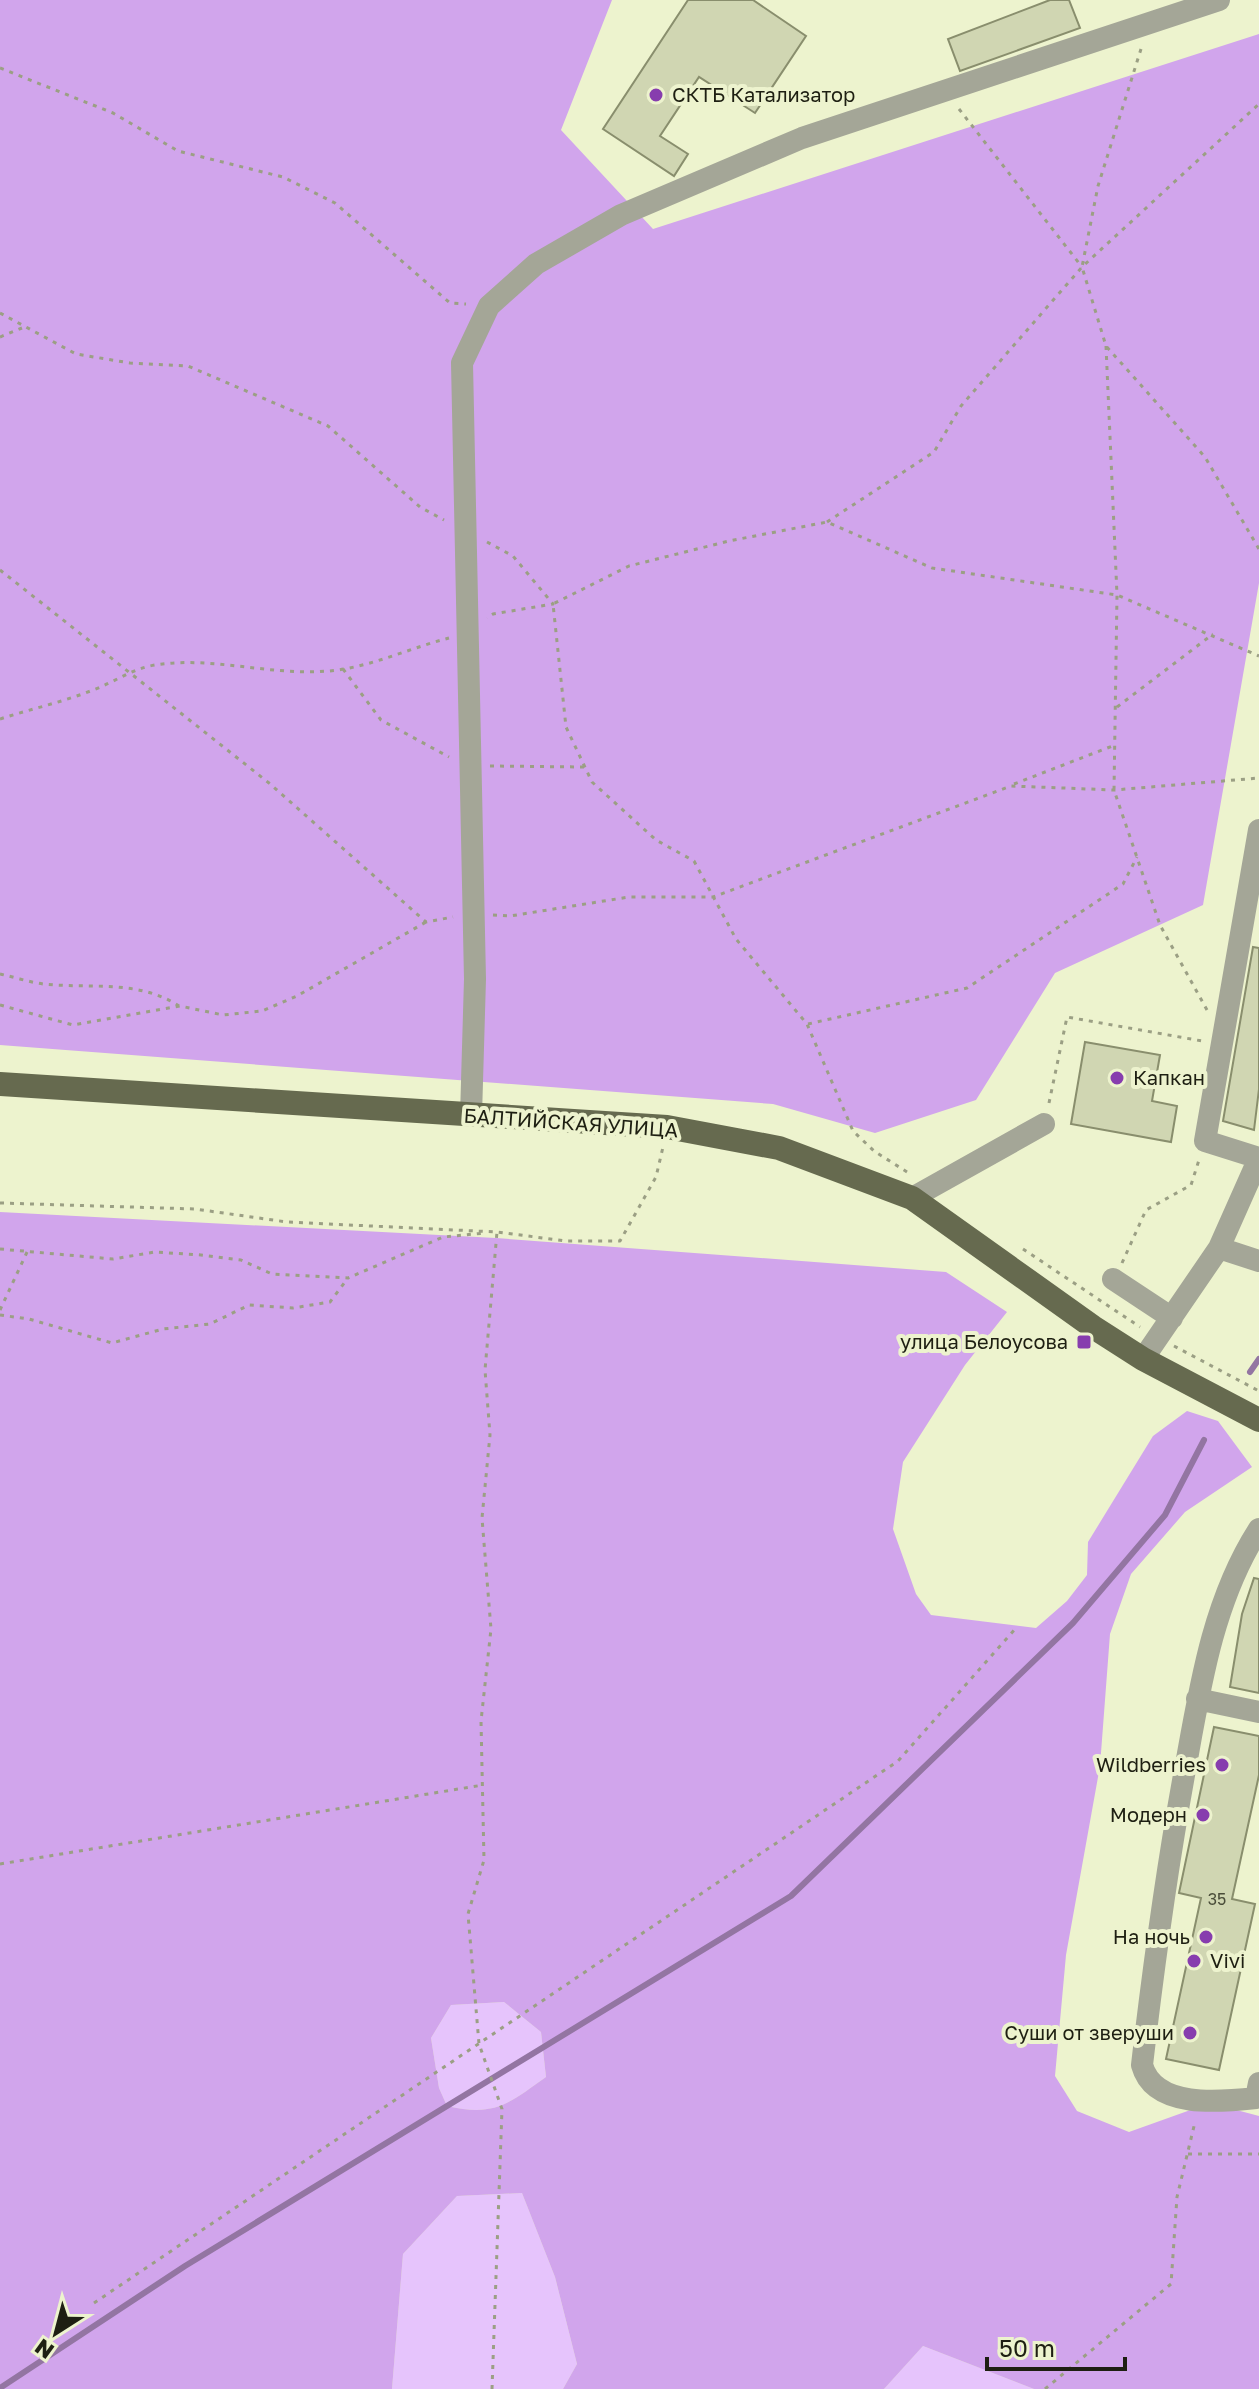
<svg xmlns="http://www.w3.org/2000/svg" width="1259" height="2389" font-family="'Golos Text',sans-serif">
  <rect width="100%" height="100%" fill="#edf3ce"/>
  <path fill="#e6c4fc" d="M504,2002L541,2032L546,2077C508,2104 495,2117 447,2106L439,2088L431,2038L451,2005Z
    M522,2193L555,2277L577,2364L563,2389H392L403,2254L457,2196Z
    M923,2346L1034,2389H884Z"/>
  <path fill="#d1a5ec" fill-rule="evenodd" d="M0,0H612L561,130L653,229L1259,34V583L1203,905L1055,973L976,1100L875,1133L773,1104L0,1045Z
    M0,1212L496,1238L946,1272L1007,1312L965,1365L903,1462L893,1529L916,1594L931,1615L1036,1628L1067,1601L1087,1575L1088,1542L1153,1436L1187,1411L1218,1421L1252,1467L1185,1512L1131,1574L1110,1634L1100,1766L1066,1955L1055,2076L1077,2111L1129,2132L1210,2103L1259,2116V2389H1034L923,2346L884,2389H563L577,2364L555,2277L522,2193L457,2196L403,2254L392,2389H0ZM504,2002L541,2032L546,2077C508,2104 495,2117 447,2106L439,2088L431,2038L451,2005Z"/>
  <g fill="none" stroke-linecap="round" stroke-linejoin="round">
    <path stroke="#9375a2" stroke-width="6" d="M1250,1372L1259,1359
      M0,2388L185,2266L791,1896L1073,1623L1165,1515L1204,1440"/>
  </g>
  <path fill="#d0d6b2" stroke="#898e6d" stroke-width="2" d="M688,0H753L806,36L755,113L699,77L660,136L688,154L674,176L603,129Z
    M1050,0H1069L1080,28L960,71L948,39Z
    M1253,947L1259,948V1089L1254,1130L1223,1121Z
    M1085,1042L1160,1055L1152,1101L1177,1106L1171,1142L1071,1124Z
    M1254,1578L1259,1579V1693L1230,1687L1242,1614Z
    M1214,1727L1259,1736V1775L1232,1899L1255,1904L1219,2070L1166,2059L1201,1898L1179,1893Z"/>
  <g fill="none" stroke-linecap="round" stroke-linejoin="round">
    <path stroke="#9b9f84" stroke-width="3" stroke-dasharray="4 6" stroke-linecap="butt" d="M1141,49L1098,186L1082,267L1106,346L1205,457L1259,549
      M0,68L113,113L178,151L283,177L335,203L450,303L466,304
      M959,109L1082,267
      M0,313L76,354L130,363L188,366L328,426L420,507L444,520
      M0,337L22,328
      M1106,346L1117,595L1114,790L1160,925L1207,1010
      M827,522L934,452L961,406L1082,267L1259,104
      M487,542L513,556L553,604L493,614L487,618
      M0,570L269,783L426,922L453,917
      M343,669L381,720L449,757
      M1117,707L1213,634
      M0,719C31,709 63,702 93,690C115,682 131,669 155,665C218,655 281,680 344,669C379,663 414,647 449,638
      M490,766L585,767
      M1014,784L1115,745
      M493,915L510,916L629,897H713L1011,786L1114,790L1259,778
      M0,974C14,977 29,982 43,984C89,989 138,979 179,1006
      M0,1005L73,1025L180,1006L223,1015L262,1011L297,996L426,922
      M808,1024L967,988L1123,884L1137,857
      M1049,1103L1067,1017L1202,1041
      M907,1172L874,1151L853,1131L807,1024L736,939L694,861L656,840L592,782L566,727L553,604L629,566L729,541L827,522L932,568L1117,595L1259,656
      M0,1203L195,1209L287,1222L497,1232L566,1241H620L656,1177L663,1147
      M0,1249L113,1259L155,1252L201,1255L241,1260L272,1274L348,1278L443,1237L485,1233
      M1023,1249L1140,1327
      M1122,1263L1146,1210L1191,1185L1199,1160
      M0,1310L28,1250
      M0,1315L29,1319L112,1343L163,1329L210,1324L249,1305L293,1308L330,1302L348,1278
      M1174,1346L1259,1391
      M0,1864L483,1785
      M1188,2154H1259
      M94,2303L898,1761L1017,1627
      M492,2389L502,2109L479,2044L468,1914L484,1860L481,1721L491,1629L482,1518L490,1435L485,1370L497,1232
      M1045,2389L1171,2284L1177,2197L1195,2122"/>
    <path stroke="#a4a697" stroke-width="22" d="M471,1116L475,979L462,363L489,306L536,264L621,215L802,138L1219,0
      M1259,1158L1205,1141L1259,830
      M912,1198L1044,1124
      M1219,1248L1259,1261
      M1113,1279L1172,1318
      M1143,1359L1219,1248L1259,1158
      M1259,1529C1215,1597 1201,1680 1187,1759C1168,1860 1154,1962 1142,2065C1154,2109 1220,2102 1256,2098L1259,2083
      M1197,1699L1259,1712"/>
    <path stroke="#666a4f" stroke-width="24" d="M0,1084L667,1127L779,1148L912,1198L1093,1327L1143,1359L1259,1420"/>
  </g>
  <g fill="#873dae" stroke="#edf3ce" stroke-width="3">
    <circle cx="656" cy="95" r="8"/>
    <circle cx="1117" cy="1078" r="8"/>
    <rect x="1076" y="1334" width="16" height="16" rx="4"/>
    <circle cx="1222" cy="1765" r="8"/>
    <circle cx="1203" cy="1815" r="8"/>
    <circle cx="1206" cy="1937" r="8"/>
    <circle cx="1194" cy="1961" r="8"/>
    <circle cx="1190" cy="2033" r="8"/>
  </g>
  <g text-anchor="middle" stroke-width="8" stroke-linejoin="round" paint-order="stroke">
    <g font-size="16" fill="#4a4d3a">
      <text x="1217" y="1905">35</text>
    </g>
    <g font-size="20" fill="#1e1f12" stroke="#edf3ce" text-anchor="end">
      <text x="672" y="102" text-anchor="start">СКТБ Катализатор</text>
      <text x="1133" y="1085" text-anchor="start">Капкан</text>
      <text x="1068" y="1349">улица Белоусова</text>
      <text x="1206" y="1772">Wildberries</text>
      <text x="1187" y="1822">Модерн</text>
      <text x="1190" y="1944">На ночь</text>
      <text x="1210" y="1968" text-anchor="start">Vivi</text>
      <text x="1174" y="2040">Суши от зверуши</text>
    </g>
    <g font-size="20" fill="#1e1f12" stroke="#edf3ce">
      <text transform="translate(571 1123) rotate(4)" y="7">БАЛТИЙСКАЯ УЛИЦА</text>
    </g>
  </g>
  <g transform="translate(56 2333) rotate(216)" stroke="#edf3ce" stroke-width="6" paint-order="stroke">
  <path d="M0-6L14 30L0 20L-14 30Z" fill="#1e1f12"/>
  <text y="-12" font-size="22" font-weight="bold" text-anchor="middle" fill="#1e1f12">N</text>
  </g>
  <path d="M987 2357v12h138v-12" fill="none" stroke="#1e1f12" stroke-width="4"/>
  <text x="999" y="2357" font-size="24" fill="#1e1f12" stroke="#edf3ce" stroke-width="6" paint-order="stroke">50 m</text>
</svg>
